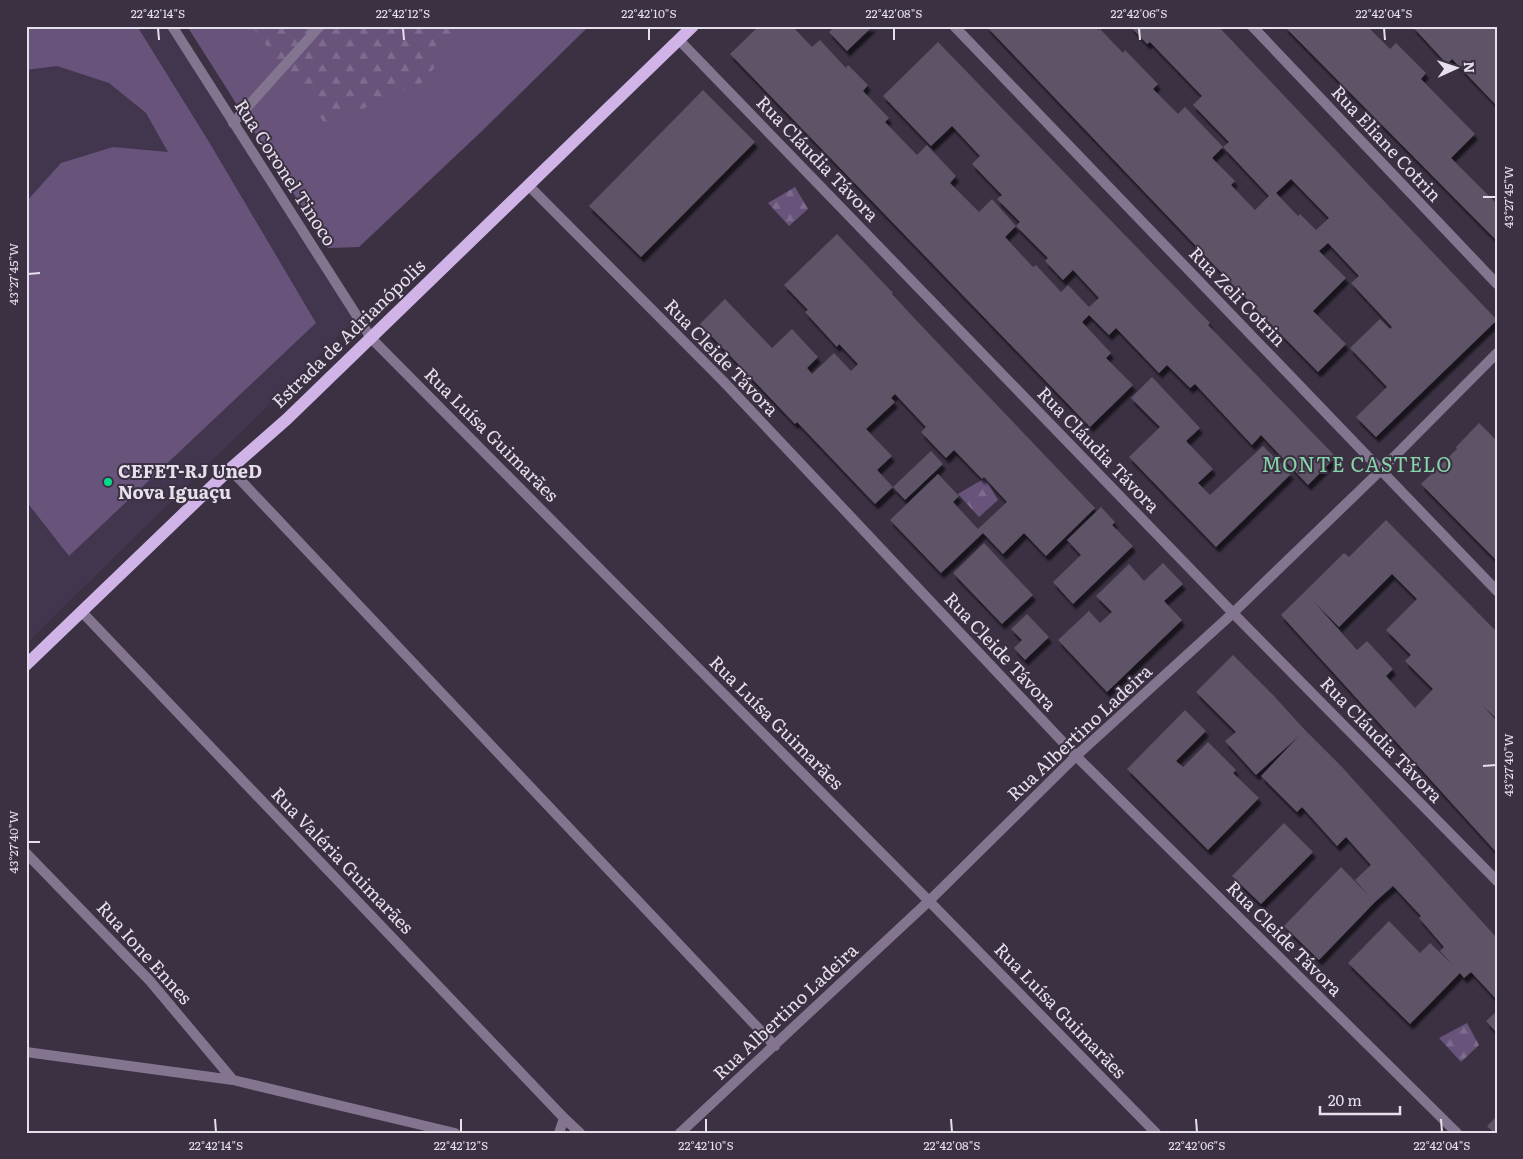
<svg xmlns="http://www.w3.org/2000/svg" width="1523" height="1159" font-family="Literata,serif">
  <defs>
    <pattern id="forest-firs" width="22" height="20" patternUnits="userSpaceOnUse" patternTransform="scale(1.25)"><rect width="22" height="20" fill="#68537b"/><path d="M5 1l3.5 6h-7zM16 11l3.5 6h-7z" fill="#7e6b8e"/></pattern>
    <filter id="shadow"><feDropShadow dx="3" dy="5.5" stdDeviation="1" flood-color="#0009"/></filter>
  </defs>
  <rect width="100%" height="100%" fill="#3b3143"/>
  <path fill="#42354e" d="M26,26H173L354,321L26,644Z"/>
  <path fill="#68537b" d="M26,26H137L209,142L316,323L69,556L26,501V202L61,163L113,147L168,152L146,113L109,83L57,66L26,70Z
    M187,26H589L482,131L359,247L328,248Z"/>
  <path fill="url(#forest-firs)" d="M252,26H464L424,82L326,125Z
    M795,187L808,209L789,226L768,203Z
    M985,478L998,500L979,517L958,494Z
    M1467,1023L1479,1045L1461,1062L1439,1038Z"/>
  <path fill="#5e5367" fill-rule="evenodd" filter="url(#shadow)" d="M759,26H796L794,28L812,47L820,40L846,68L848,65L868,85L863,91L889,118L885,122L917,155L927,145L956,176L950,183L979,212L992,199L1016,226L1005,237L1033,267L1036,265L1061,292L1068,285L1089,307L1099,298L1073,270L1063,280L1045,261L1048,258L1016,226L1020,222L997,199L1002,195L972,164L980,156L952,126L931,146L883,96L938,42L1210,323L1208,325L1336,457L1308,485L1261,435L1252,445L1195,384L1190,388L1167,365L1159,373L1116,328L1109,335L1089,315L1082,322L1111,353L1106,358L1133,385L1090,427L730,54Z
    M835,26H873L847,51L829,32Z
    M986,26H1094L1098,30L1100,29L1123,53L1125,50L1158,84L1153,89L1178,114L1185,107L1223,147L1212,158L1235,181L1231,185L1255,210L1269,196L1223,147L1229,142L1193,105L1202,96L1150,42L1147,44L1130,26H1218L1497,320L1376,437L1356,417L1387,387L1350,348L1380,319L1390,329L1392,327L1351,283L1359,276L1328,243L1319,251L1346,278L1313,311L1346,344L1318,372L1258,311ZM1291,179L1329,218L1316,230L1300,214L1298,216L1276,193Z
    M1284,26H1367L1390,49L1396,43L1426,73L1421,79L1475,134L1451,158L1497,204V241Z
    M1412,26H1492L1497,31V106L1452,59L1447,64Z
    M703,90L755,142L641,257L589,206Z
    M837,234L893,293L892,294L916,320L1095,508L1046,556L1024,533L1003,554L983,533L941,573L890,520L938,474L959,496L953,502L978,529L1007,502L984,477L982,479L954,450L946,458L921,432L926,427L895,394L891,398L895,402L866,429L892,456L877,470L893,487L875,504L797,422L795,424L700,324L725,299L772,348L792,329L818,357L807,368L812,374L834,353L851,371L858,364L839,344L837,347L805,312L808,310L784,285Z
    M1152,377L1200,428L1186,441L1213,469L1198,483L1210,495L1263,446L1291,474L1216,547L1129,457L1160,427L1131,398Z
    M1479,423L1497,441V561L1421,484L1457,449L1456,447Z
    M931,451L943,464L905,500L893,487Z
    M1101,507L1115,522L1112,525L1133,546L1073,604L1053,582L1081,555L1067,540Z
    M1386,520L1497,632V719L1483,706L1497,721V853L1281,615L1344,553L1349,557ZM1392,574L1417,599L1386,630L1411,655L1405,661L1433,689L1415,708L1386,676L1393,669L1367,641L1357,650L1314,602L1339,627Z
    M984,543L1033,595L1002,624L953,573Z
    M1163,563L1183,584L1164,601L1182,620L1107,692L1058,640L1089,611L1100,623L1112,612L1096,596L1129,564L1144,581Z
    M1027,614L1049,637L1025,660L1014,648L1022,640L1011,629Z
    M1233,655L1274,696L1305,730L1341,766L1497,938V1000L1471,972L1464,978L1460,973L1410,1024L1348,963L1389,921L1420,953L1430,943L1453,965L1440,951L1444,947L1419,918L1421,916L1393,886L1375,902L1319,960L1284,926L1341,867L1368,895L1355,880L1371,865L1346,837L1337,846L1302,807L1297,812L1261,776L1300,735L1256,775L1225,741L1236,732L1196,692Z
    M1185,710L1206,731L1176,761L1183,767L1208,742L1236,770L1233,773L1259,798L1208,850L1127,769Z
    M1284,823L1313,852L1261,904L1232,876Z
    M1497,1011V1033L1486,1021Z
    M1497,1116V1133H1494L1487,1126Z"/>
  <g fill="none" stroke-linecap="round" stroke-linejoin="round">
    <path stroke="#83758f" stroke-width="10" d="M233,123L320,26"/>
    <path stroke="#83758f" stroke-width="10" d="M172,26L371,338L929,901L1156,1133
      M954,26L1497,591
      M1252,26L1497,284
      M679,40L1233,613L1497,881
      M528,185L723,381L1076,756L1457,1133
      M230,469L775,1046
      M81,611L564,1118L580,1133
      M26,853L150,981L233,1080
      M26,1052L233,1080L455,1133
      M559,1133L564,1118
      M680,1133L929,901L1076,756L1233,613L1381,470L1497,353"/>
    <path stroke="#d0b4e8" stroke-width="12" d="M26,665L230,469L287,419L693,26"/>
  </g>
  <path fill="none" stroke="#e6e0eb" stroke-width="2" d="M158,28L159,40M403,28L404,40M649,28V40M894,28V40M1139,28L1140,40M1384,28L1385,40M1483,197H1496M28,274L40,273M1483,766L1496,765M28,842H40M215,1119L216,1132M461,1119V1132M706,1119V1132M951,1119L952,1132M1196,1119L1197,1132M1441,1119L1442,1132"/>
  <circle fill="#05d98b" stroke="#3b3143" stroke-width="2" cx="108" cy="482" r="5"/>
  <g text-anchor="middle" stroke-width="4" stroke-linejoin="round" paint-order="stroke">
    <g font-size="18" fill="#e6e0eb" stroke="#3b3143">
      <text transform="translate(1386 144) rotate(47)" y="6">Rua Eliane Cotrin</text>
      <text transform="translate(817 159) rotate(46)" y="6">Rua Cláudia Távora</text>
      <text transform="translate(285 173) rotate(57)" y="6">Rua Coronel Tinoco</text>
      <text transform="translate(1237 297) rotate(46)" y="6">Rua Zeli Cotrin</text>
      <text transform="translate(349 334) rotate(-44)" y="6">Estrada de Adrianópolis</text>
      <text transform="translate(721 358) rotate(46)" y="6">Rua Cleide Távora</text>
      <text transform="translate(491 435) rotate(45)" y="6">Rua Luísa Guimarães</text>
      <text transform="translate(1098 450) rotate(46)" y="6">Rua Cláudia Távora</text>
      <text transform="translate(1000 652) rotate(47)" y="6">Rua Cleide Távora</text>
      <text transform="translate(776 723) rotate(45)" y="6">Rua Luísa Guimarães</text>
      <text transform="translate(1080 733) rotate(-43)" y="6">Rua Albertino Ladeira</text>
      <text transform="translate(1381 740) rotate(46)" y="6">Rua Cláudia Távora</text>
      <text transform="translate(342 861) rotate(46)" y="6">Rua Valéria Guimarães</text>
      <text transform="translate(1284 939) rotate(45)" y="6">Rua Cleide Távora</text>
      <text transform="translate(144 953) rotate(48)" y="6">Rua Ione Ennes</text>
      <text transform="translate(1060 1011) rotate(46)" y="6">Rua Luísa Guimarães</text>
      <text transform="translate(786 1012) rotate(-43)" y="6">Rua Albertino Ladeira</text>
    </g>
    <g font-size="18" font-weight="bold" fill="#e6e0eb" stroke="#3b3143" text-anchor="start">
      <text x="118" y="478">CEFET-RJ UneD<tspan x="118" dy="21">Nova Iguaçu</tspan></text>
    </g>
    <g font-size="20" letter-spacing="1" fill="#86d4a8" stroke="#3b3143">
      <text x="1357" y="472">MONTE CASTELO</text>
    </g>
  </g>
  <rect width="1523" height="1159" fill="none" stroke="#3b3143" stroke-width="55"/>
  <g transform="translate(1456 68) rotate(87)" stroke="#3b3143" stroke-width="4" paint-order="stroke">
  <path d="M0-4L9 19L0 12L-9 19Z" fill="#e6e0eb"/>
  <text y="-8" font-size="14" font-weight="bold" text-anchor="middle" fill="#e6e0eb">N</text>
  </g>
  <path d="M1320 1106v8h80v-8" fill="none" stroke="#e6e0eb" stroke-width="2.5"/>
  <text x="1328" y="1106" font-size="15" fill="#e6e0eb" stroke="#3b3143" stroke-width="4" paint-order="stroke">20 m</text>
  <rect x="28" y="28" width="1468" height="1104" fill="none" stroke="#e6e0eb" stroke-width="2"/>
  <g font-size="12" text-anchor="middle" fill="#e6e0eb">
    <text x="158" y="18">22°42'14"S</text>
    <text x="403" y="18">22°42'12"S</text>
    <text x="649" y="18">22°42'10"S</text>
    <text x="894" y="18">22°42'08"S</text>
    <text x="1139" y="18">22°42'06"S</text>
    <text x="1384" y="18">22°42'04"S</text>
    <text transform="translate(1509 197) rotate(-90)" y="4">43°27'45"W</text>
    <text transform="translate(14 274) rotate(-90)" y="4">43°27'45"W</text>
    <text transform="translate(1509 765) rotate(-90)" y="4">43°27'40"W</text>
    <text transform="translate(14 842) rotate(-90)" y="4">43°27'40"W</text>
    <text x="216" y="1150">22°42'14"S</text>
    <text x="461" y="1150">22°42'12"S</text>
    <text x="706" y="1150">22°42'10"S</text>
    <text x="952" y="1150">22°42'08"S</text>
    <text x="1197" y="1150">22°42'06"S</text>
    <text x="1442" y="1150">22°42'04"S</text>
  </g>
</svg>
